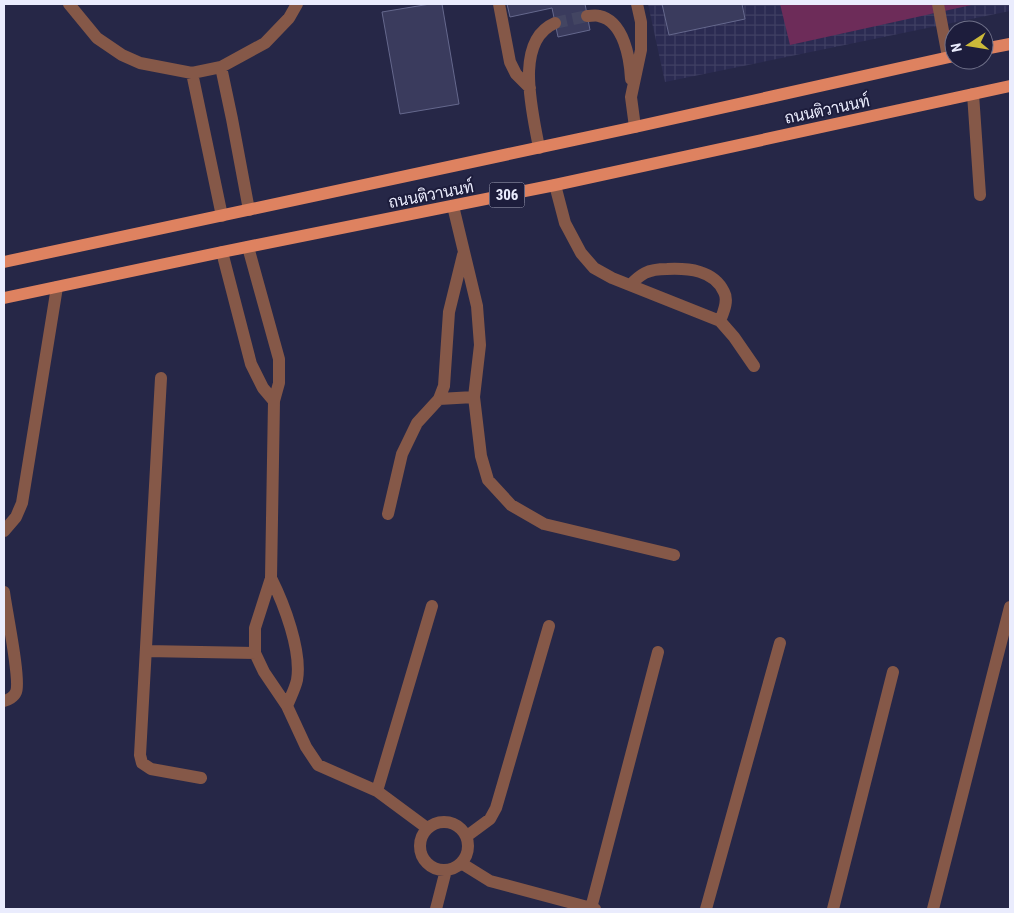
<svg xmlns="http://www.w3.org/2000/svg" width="1014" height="913" font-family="'Roboto Condensed',Sarabun,sans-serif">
  <defs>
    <pattern id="industrial-grid" width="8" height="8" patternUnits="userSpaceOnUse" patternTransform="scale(1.25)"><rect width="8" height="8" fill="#2b2b52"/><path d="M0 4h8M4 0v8" fill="none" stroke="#404063"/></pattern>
  </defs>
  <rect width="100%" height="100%" fill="#262747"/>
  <path fill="url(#industrial-grid)" d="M648,4H1010V11L665,82Z"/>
  <path fill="#6d2c59" d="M780,4H976L790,45Z"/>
  <path fill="#3a3b5d" stroke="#65688d" d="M430,4H442L459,104L400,114L382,12Z
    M507,4H585L590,30L558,37L552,8L510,17Z
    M662,4H742L745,19L669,35Z"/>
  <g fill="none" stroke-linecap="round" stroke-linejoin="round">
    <path stroke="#434562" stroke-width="12" stroke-dasharray="12 6" stroke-linecap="butt" d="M555,23L587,16"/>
    <path stroke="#855848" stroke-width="12" d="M69,4L97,38L122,55L140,63L192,73L221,67L265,43L289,18L297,4
      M499,4L510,62L516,74L530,88
      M938,4L948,57
      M587,16C591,16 596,15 599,16C624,21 630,59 631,79
      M221,67L232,119L249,210
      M192,73L222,216
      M973,94L980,195
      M635,127L631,97L641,50V22L637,4
      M539,148C533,113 513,41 555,23
      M555,185L565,223L581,253L594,268L612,278L720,321L734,337L754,366
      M453,206L477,306L480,345L474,397L481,456L488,480L511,505L544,524L674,555
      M248,247L279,359V383L274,401L271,578L255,628V653L264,672L287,706L306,747L318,765L377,791L427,828
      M222,252L251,364L263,388L274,401
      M630,285C634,281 639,276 645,273C651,270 660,269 667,269C688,268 714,270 724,292C729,301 723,313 720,321
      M161,378L140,755L142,763L151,769L201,778
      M439,399L474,397
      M388,514L402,454L417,423L439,399L444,386L449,312L463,255
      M4,531L16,517L22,503L57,287
      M271,578C284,604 302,651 297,680C295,689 290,698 287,706
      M4,592C6,609 21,680 16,692C14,697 8,700 4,701
      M146,651L255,653
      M377,791L432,606
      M420 846a24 24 0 1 1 48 0a24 24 0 1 1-48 0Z
      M467,836L490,819L496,808L549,626
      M461,863L490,881L595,909
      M591,908L658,652
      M436,909L446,870
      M706,909L780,643
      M833,909L893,672
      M933,909L1010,607"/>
    <path stroke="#de8260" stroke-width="12" d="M984,49L1010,44
      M4,262L635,127L954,56
      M4,298L222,252L555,185L1010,86"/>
  </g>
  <g text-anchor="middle" stroke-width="4" stroke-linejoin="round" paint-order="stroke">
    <rect fill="#1d1d3c" stroke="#acaec3" stroke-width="1" x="489.5" y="182.5" width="35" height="25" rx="4"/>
    <g font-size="15" font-weight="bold" fill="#eaecfd">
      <text x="507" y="200">306</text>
    </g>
    <g font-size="16" fill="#eaecfd" stroke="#1d1d3c">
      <text transform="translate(827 109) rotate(-12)" y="6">ถนนติวานนท์</text>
      <text transform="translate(431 194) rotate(-11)" y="6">ถนนติวานนท์</text>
    </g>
  </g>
  <rect width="1014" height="913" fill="none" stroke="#eaecfd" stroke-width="10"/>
  <g transform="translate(969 45) rotate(258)"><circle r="24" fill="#1d1d3c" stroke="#6f7089"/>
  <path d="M0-4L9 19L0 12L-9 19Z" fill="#ccb939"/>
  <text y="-8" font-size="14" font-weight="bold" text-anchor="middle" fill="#eaecfd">N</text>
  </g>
</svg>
